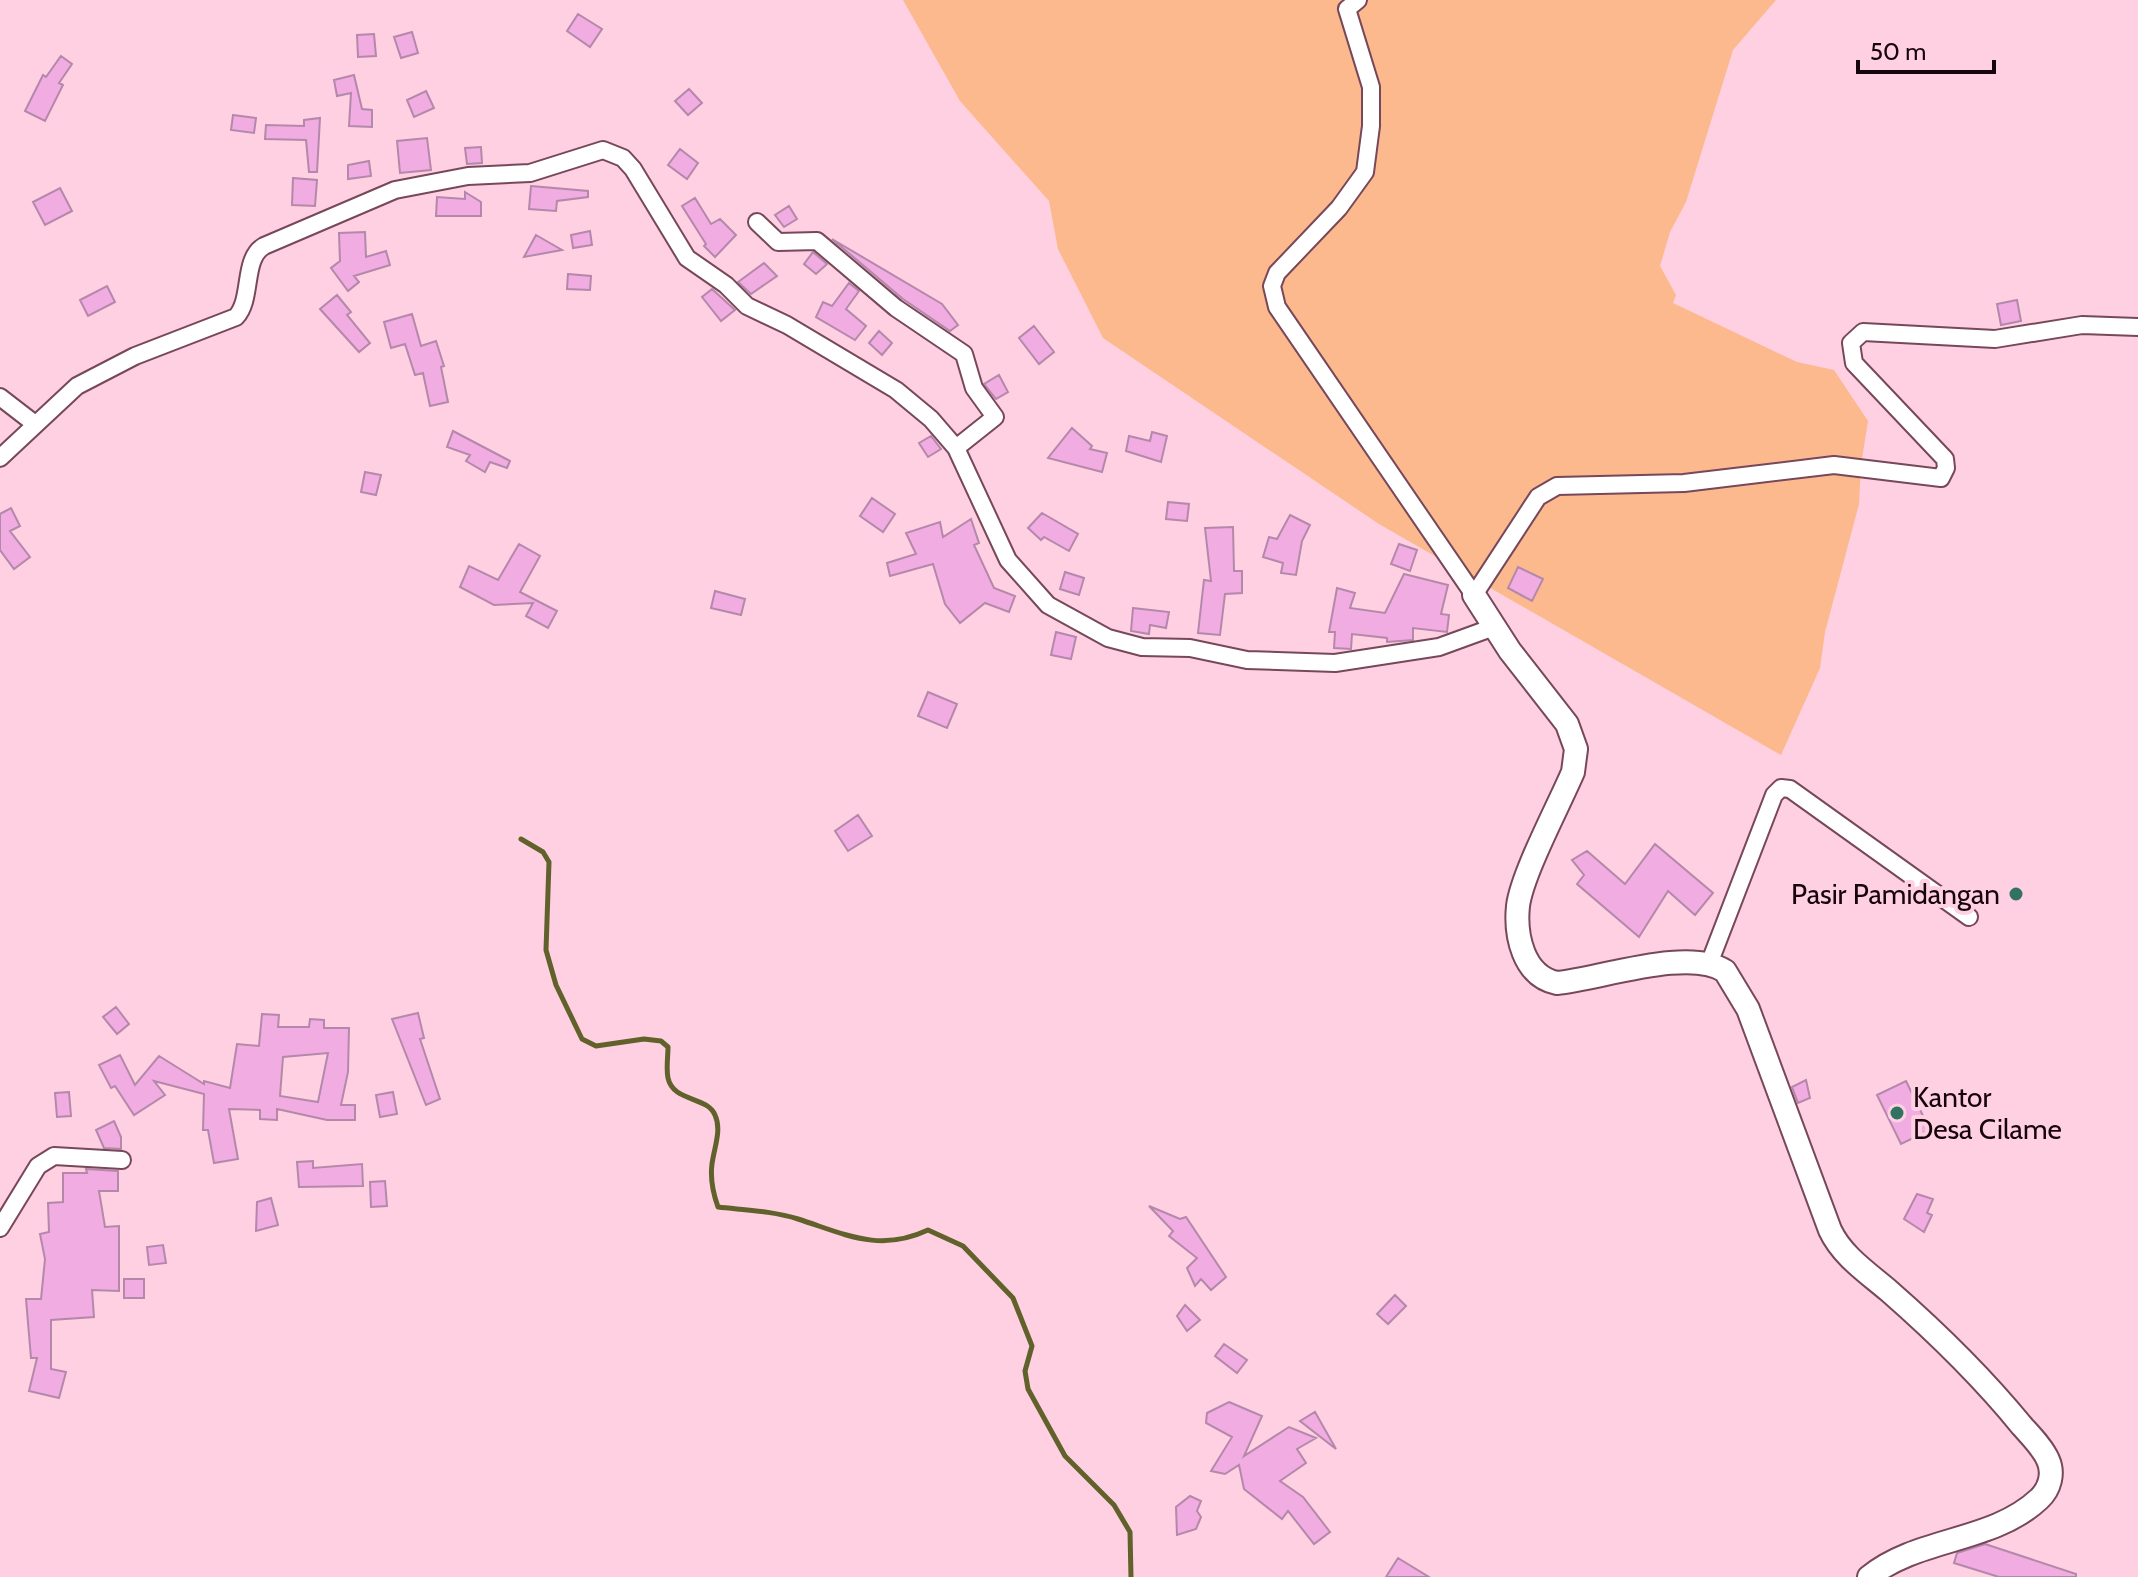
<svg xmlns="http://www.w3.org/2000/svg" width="2138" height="1577" font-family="Cabin,sans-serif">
  <rect width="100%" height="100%" fill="#fed0e1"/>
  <path fill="#fbb98d" d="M903,0H1776L1733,50L1686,202L1670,232L1660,266L1676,295L1673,303L1797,362L1834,370L1868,421L1861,465L1859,504L1825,632L1820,668L1781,755L1379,524L1103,338L1058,249L1049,201L960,101Z"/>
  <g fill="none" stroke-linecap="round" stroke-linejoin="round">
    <path stroke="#61612b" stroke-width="5" d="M521,839L543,852L549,862L546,950L556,985L582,1039L596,1046L644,1039L661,1041L668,1047C668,1056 666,1069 668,1078C673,1102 707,1096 715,1115C722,1130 714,1148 712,1164C710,1179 713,1193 718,1207C744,1210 773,1211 798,1219C845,1234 879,1253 928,1230L963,1246L1013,1298L1032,1346L1025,1371L1028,1389L1065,1456L1114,1505L1130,1532L1131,1577"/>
  </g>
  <path fill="#f1ace2" stroke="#b488aa" stroke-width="2" fill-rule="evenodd" d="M578,14L602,29L590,47L567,31Z
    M412,32L418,53L401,58L394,37Z
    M374,34L376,56L358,57L357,35Z
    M61,56L72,64L59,83L63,85L45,121L25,111L43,75L46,77Z
    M354,75L362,109L372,110V127L349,126L351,93L337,96L334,80Z
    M689,89L702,103L688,115L675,101Z
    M426,91L434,108L414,117L407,100Z
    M233,115L256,118L254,133L231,130Z
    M320,118L317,172H309L306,140L265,139L266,125L304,126V120Z
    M427,138L431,170L400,173L397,141Z
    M481,147L482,163L467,164L465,148Z
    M680,149L698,163L687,179L668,165Z
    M369,161L371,176L348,179V165Z
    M293,178L317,180L315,206L292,205Z
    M531,186L588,191V197L557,201L556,211L529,209Z
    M60,188L72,211L45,225L33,202Z
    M465,192L481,202V216H436L437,197L465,199Z
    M695,198L711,224L720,219L736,235L715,257L704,246L706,244L682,206Z
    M789,206L797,219L784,227L775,215Z
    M590,231L592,245L573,248L571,235Z
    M365,232L366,257L386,251L390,265L354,276L359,282L348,291L331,268L340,261L339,233Z
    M536,235L562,250L524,257Z
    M832,239L942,304L958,325L950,331L903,299Z
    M813,252L827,264L816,274L804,264Z
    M764,263L777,276L751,294L738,282Z
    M568,274L591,276L590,290L567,289Z
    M849,283L859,291L846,309L866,326L855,340L816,317L823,302L832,306Z
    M107,286L115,302L88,316L80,300Z
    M712,289L735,310L721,321L702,297Z
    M337,295L351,312L347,315L370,343L359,352L320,309Z
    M2017,300L2021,321L2001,325L1997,304Z
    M412,314L421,346L436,341L444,366L441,367L448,402L430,406L423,373L415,375L405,344L391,348L384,322Z
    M1034,326L1054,352L1039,364L1019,338Z
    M879,331L892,343L882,355L869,343Z
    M999,375L1008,392L996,399L984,384Z
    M1072,428L1092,446L1090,449L1107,453L1102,472L1048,458Z
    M453,431L510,461L507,468L490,462L485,472L466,461L470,455L447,447Z
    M1152,432L1167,436L1161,462L1126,451L1129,436L1150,441Z
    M931,436L941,449L928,457L919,443Z
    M365,472L381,475L376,495L361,492Z
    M872,498L895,514L883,532L860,516Z
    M1168,502L1189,504L1187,521L1166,519Z
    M11,508L20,526L10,531L30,557L14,569L0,550V514Z
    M1042,513L1078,534L1069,551L1044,537L1041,540L1028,528Z
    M1290,515L1310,525L1302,541L1296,575L1281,573L1283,563L1263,557L1269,537L1277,539Z
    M971,519L979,543L974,545L994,588L1015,596L1009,612L985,603L960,623L945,604L933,564L890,576L887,563L916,554L906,533L940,522L943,537Z
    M1233,527L1234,571H1242V593L1225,594L1220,635L1198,633L1204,580L1211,581L1205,528Z
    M519,544L540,556L520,592L557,611L548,628L526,616L533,603L494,605L460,587L469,566L498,580Z
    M1399,544L1417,550L1410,571L1391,564Z
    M1518,567L1543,579L1532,601L1508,588Z
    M1065,572L1084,578L1079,595L1060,589Z
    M1404,574L1448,585L1441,614L1449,615L1447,632L1413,628V640L1387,642V638L1352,634L1351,649L1334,648L1335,632H1329L1337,588L1355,593L1350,608L1385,613Z
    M715,591L745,599L741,615L711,608Z
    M1133,608L1169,612L1166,628L1150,625L1149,634L1131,631Z
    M1056,632L1076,637L1071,659L1051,655Z
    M928,692L957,704L947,728L918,716Z
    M858,815L872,836L848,851L835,831Z
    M1655,844L1713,893L1695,915L1668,891L1639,937L1577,884L1584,875L1572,860L1587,851L1625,884Z
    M116,1007L129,1024L117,1034L103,1017Z
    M418,1013L424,1038L420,1039L440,1099L426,1105L392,1019Z
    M262,1014L279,1015L278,1027H309L310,1019L324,1020V1028H349L348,1072L341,1105H355V1120H327L277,1109V1120L260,1119V1110L229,1109L238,1159L214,1163L208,1130H203L204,1094L154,1081L165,1095L134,1115L115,1086L111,1088L99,1065L120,1055L135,1085L159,1056L204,1084V1081L230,1088L237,1044L259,1046ZM328,1053L318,1102L280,1096L283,1057Z
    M1806,1080L1810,1098L1798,1103L1792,1087Z
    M1906,1081L1930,1130L1901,1144L1877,1095Z
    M69,1092L71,1116L57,1117L55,1093Z
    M393,1092L397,1114L380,1117L376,1095Z
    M114,1121L121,1137V1149L104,1148L96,1130Z
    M313,1161V1168L362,1164L363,1186L299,1187L297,1162Z
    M86,1169L118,1171V1191H99L105,1227L119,1226V1291L92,1290L94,1317L51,1320V1369L66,1372L59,1398L29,1391L37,1358H31L26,1299H41L45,1259L40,1234L49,1232L48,1203L63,1202V1173H87Z
    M385,1181L387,1206L371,1207L370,1182Z
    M1917,1194L1933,1199L1927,1213L1932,1215L1924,1232L1904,1219Z
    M271,1198L278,1225L256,1231L257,1202Z
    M1149,1206L1180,1219L1186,1217L1226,1277L1211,1290L1201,1279L1195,1286L1187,1268L1197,1258L1169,1236L1173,1231Z
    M163,1245L166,1263L149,1265L147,1247Z
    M124,1279H144V1298H124Z
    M1395,1295L1406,1306L1388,1324L1377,1314Z
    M1185,1305L1200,1320L1187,1331L1177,1316Z
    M1224,1344L1247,1360L1237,1373L1215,1356Z
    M1229,1402L1262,1416L1244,1456L1289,1427L1316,1438L1297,1449L1306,1463L1280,1481L1303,1497L1330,1532L1314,1544L1288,1511L1282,1519L1244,1489L1239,1465L1225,1474L1211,1471L1232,1437L1206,1423L1207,1413Z
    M1315,1412L1336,1449L1300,1421Z
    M1190,1496L1201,1501L1197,1511L1201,1517L1196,1529L1177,1535L1176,1507Z
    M1985,1544L2076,1574V1577H1999L1954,1563L1957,1553Z
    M1398,1558L1429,1577H1386Z"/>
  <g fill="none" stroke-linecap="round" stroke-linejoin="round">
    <defs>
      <path id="street" d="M1358,0L1347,9L1371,87V126L1365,172L1339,208L1277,273L1272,286L1277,307L1474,595L1538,497L1557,486L1684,483L1834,465L1941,478L1946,468L1945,459L1854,363L1851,343L1863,332L1995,339L2082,325L2138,327
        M757,222L778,242L817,241L896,308L964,354L974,388L995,417L956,448
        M0,397L35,424
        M0,458L77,386L135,356L236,317C253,299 242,259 264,246L395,190L468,176L530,173L603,150L623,158L633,169L687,258L726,285L747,306L787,325L896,390L931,419L956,448L1008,560L1048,605L1108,638L1142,647L1190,648L1247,660L1335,663L1439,647L1494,627
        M1709,964L1774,795L1781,788L1790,789L1969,917
        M0,1228L38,1166L54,1156L122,1160"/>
      <path id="secondary" d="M1474,595L1510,651L1567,724L1576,749L1573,772C1559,805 1522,874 1518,906C1515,935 1523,976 1557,983C1599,979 1689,947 1725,971L1748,1009L1830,1230C1842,1256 1868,1273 1889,1291C1937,1333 1982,1377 2022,1426C2031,1436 2043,1448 2048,1460C2054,1473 2050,1489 2039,1499C1992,1543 1918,1537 1869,1577"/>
    </defs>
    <use href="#street" stroke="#77475a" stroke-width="20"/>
    <use href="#secondary" stroke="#77475a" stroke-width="26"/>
    <use href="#street" stroke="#fff" stroke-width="16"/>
    <use href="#secondary" stroke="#fff" stroke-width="22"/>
  </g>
  <g fill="#317262" stroke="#fed0e1" stroke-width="3">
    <circle cx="2016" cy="894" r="8"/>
    <circle cx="1897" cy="1113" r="8"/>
  </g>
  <g text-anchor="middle" stroke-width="8" stroke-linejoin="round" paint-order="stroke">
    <g font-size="28" fill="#17050c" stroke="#fed0e1" text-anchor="end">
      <text x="2000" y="904">Pasir Pamidangan</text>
      <text x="1913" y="1107" text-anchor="start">Kantor<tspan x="1913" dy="32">Desa Cilame</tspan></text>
    </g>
  </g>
  <path d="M1858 60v12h136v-12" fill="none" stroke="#17050c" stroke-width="4"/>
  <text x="1870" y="60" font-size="24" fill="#17050c" stroke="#fed0e1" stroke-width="6" paint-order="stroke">50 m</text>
</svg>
